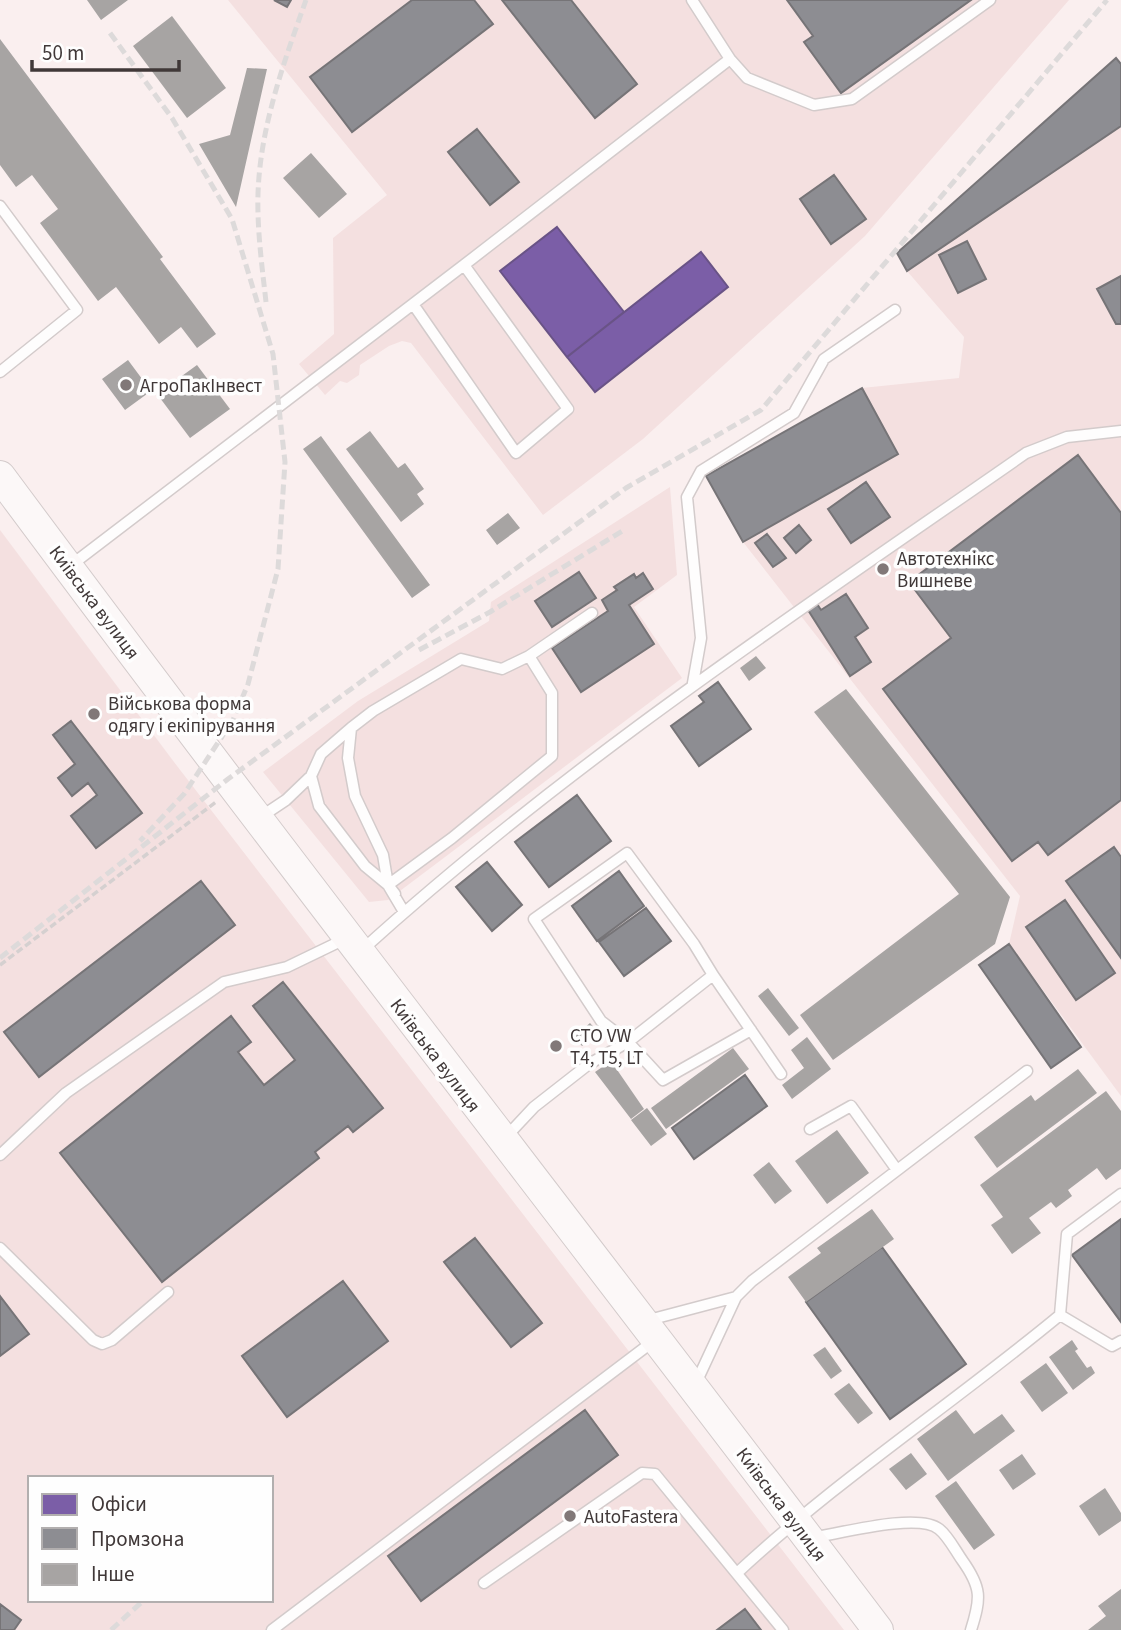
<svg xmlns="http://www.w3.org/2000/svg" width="1121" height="1630" font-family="'Source Sans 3',sans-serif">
  <rect width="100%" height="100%" fill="#faefef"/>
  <path fill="#f4e0e0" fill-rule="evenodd" d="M228,0H1069L865,236L643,439L543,515L411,343L402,341L389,346L360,365L359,375L347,383L340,381L325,395L299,364L334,334L333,238L387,195Z
    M1121,126V1096L1009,944L1020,896L743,542L706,476L862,388L959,378L964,337L907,271Z
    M670,487L677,575L634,607L682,678L388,900L369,902L263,772L358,701L489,621L491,602Z
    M0,530L174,762L844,1630H0ZM30,1478H271V1600H30Z"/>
  <path fill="#7b5ea7" stroke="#695386" stroke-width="2" d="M557,227L624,312L567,357L500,271Z
    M701,252L728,287L595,392L567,357Z"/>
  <path fill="#8d8d92" stroke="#767477" stroke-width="2" d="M274,0H291L287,7Z
    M412,0H474L493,24L352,132L310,77Z
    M502,0H571L637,84L595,118Z
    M787,0H971L841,93L804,42L813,36Z
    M1116,58L1121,64V126L907,271L897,253Z
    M477,129L519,182L490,205L448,152Z
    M834,175L866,219L831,244L800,199Z
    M967,241L986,279L958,293L939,255Z
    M1121,276V324H1116L1097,289Z
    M862,388L898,454L743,542L706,476Z
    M1078,455L1121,513V800L1048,855L1038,842L1012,861L883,689L951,638L909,582Z
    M866,482L890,517L851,543L828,509Z
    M799,525L811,540L796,553L784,538Z
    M767,534L786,558L773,567L755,543Z
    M579,572L596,598L552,627L535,601Z
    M643,573L653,589L629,605L654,644L581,692L552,648L608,611L602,600L617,590L614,587L634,574L636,578Z
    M846,594L868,628L855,637L871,662L850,676L808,610L817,604L821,610Z
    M718,682L751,729L699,766L671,726L704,702L699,696Z
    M71,721L142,813L96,848L71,816L97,795L88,783L72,796L58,778L75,764L53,735Z
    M577,795L611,841L549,887L515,842Z
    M1114,847L1121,857V958L1066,881Z
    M487,862L522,905L492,931L456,887Z
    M619,871L644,906L597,941L572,906Z
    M201,881L235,925L39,1077L4,1032Z
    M1065,900L1115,973L1076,1000L1026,927Z
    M646,908L671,941L624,976L599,942Z
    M1009,944L1081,1047L1051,1068L979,965Z
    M283,982L383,1108L353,1132L348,1126L315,1152L319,1158L162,1282L60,1153L231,1016L251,1042L238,1052L264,1085L295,1060L253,1006Z
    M745,1075L767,1106L694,1159L672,1128Z
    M1121,1219V1322L1072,1255Z
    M475,1238L542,1323L511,1347L444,1262Z
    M882,1247L966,1364L890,1419L806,1302Z
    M343,1281L388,1341L287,1417L242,1356Z
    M0,1296L29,1334L0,1356Z
    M585,1410L618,1455L421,1601L388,1556Z
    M0,1604L21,1620L14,1630H0Z
    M745,1609L761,1630H717Z"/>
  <path fill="#a7a4a3" d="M87,0H128L101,20Z
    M172,16L226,88L187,118L133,46Z
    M0,39L163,257L160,259L216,334L197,348L181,327L159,344L116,287L98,301L40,223L58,209L32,175L16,187L0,165Z
    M247,68L267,69L236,207L199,144L230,135Z
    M311,153L347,194L319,218L283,178Z
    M128,360L151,391L125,410L102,379Z
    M197,365L230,409L190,438L157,394Z
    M370,431L398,468L405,463L424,489L417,494L424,504L401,522L346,449Z
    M321,436L430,585L412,598L303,449Z
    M508,513L520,528L497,545L486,530Z
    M756,656L766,668L749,681L740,668Z
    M846,689L1010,897L995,944L833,1060L800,1015L959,894L814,712Z
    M768,988L799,1028L789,1036L758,996Z
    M590,1023L598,1032L582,1046L574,1037Z
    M807,1037L831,1069L792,1099L782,1085L804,1068L791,1050Z
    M733,1048L749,1069L666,1129L651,1108Z
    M611,1061L644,1109L631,1119L595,1072Z
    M1078,1069L1097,1093L997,1168L974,1137L1031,1095L1035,1101Z
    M1106,1091L1121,1111V1169L1106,1180L1097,1168L1068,1190L1072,1196L1056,1208L1051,1202L1029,1218L1041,1233L1012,1254L991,1225L1003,1217L980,1185Z
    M647,1108L667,1134L651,1146L631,1120Z
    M837,1130L869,1173L827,1204L795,1161Z
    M769,1162L792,1191L775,1204L753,1175Z
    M872,1209L894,1239L806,1302L788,1277L821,1253L817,1248Z
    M1072,1340L1078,1349L1075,1351L1087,1368L1091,1366L1095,1373L1073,1390L1049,1357Z
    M825,1347L842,1371L831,1379L813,1355Z
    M1046,1363L1068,1393L1042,1412L1020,1382Z
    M849,1383L873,1413L858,1424L834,1394Z
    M956,1410L974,1434L1002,1414L1015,1431L948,1481L917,1439Z
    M911,1453L927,1474L906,1490L889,1469Z
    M1022,1454L1036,1474L1013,1490L999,1470Z
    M956,1481L995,1535L974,1550L935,1496Z
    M1105,1488L1121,1513V1521L1099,1536L1079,1506Z
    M1121,1589V1630H1088L1106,1616L1098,1606Z"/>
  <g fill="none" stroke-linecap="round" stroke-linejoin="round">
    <defs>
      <path id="service" d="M692,0L730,59L747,78L814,105L852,99L990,0
        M0,206L77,310L0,372
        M464,265L730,59
        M70,566L413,304L516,453L568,409L464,265L413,304
        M529,656L592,613
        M693,683L701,638L687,497L701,471L794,413L824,359L895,310
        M351,728L321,754L311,776L319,806L365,866L388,885L404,912
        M259,818L286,800L311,776
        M388,885L452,838L552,756V693L529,656L502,669L461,659L373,711L351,728L348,758L355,796L383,855L388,885L395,894
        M361,951C567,764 799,611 1026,453L1067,437L1121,431
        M713,975L694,944L627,853L534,919L601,1021L628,1042L663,1080L751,1030
        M810,1129L851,1106L897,1170
        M504,1139L534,1107L589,1064L628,1042L713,975L781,1074
        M0,1155L66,1093L224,982L287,967L345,939
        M0,1248L93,1340L102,1344L112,1340L168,1292
        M736,1297L752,1281L1027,1071
        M1060,1315L1112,1346L1121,1341
        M645,1321L736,1297L695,1385
        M811,1538C838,1534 918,1512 939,1529C948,1536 955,1550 962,1560C982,1588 981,1598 971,1630
        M737,1573C838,1479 954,1403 1060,1315L1067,1234L1121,1194
        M484,1583L642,1473L655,1474L783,1630
        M272,1630L655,1340"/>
      <path id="secondary" d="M0,476C288,864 586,1244 878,1630"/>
    </defs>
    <use href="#service" stroke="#d3cbcb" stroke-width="13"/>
    <use href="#secondary" stroke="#d3cbcb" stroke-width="32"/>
    <path stroke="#d5d0d0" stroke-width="3.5" stroke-dasharray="7 3.5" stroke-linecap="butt" d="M0,965L216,802"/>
    <use href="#service" stroke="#fefdfd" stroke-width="10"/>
    <use href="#secondary" stroke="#fcf8f8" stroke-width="30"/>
    <path stroke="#dddada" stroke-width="5" stroke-dasharray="10 5" stroke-linecap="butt" d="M110,33L172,118L232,219L273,354L285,462L278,569L248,684L233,720L184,794L140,841
      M266,302C262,266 257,230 258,194C260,127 284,62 306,0
      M419,650L490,612L624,530
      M0,958L228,779L626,488L761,410L1107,0
      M111,1630L144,1600"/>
  </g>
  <g fill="#817878" stroke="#fefefe" stroke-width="2.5">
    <circle cx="126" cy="385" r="7"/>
    <circle cx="883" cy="569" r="7"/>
    <circle cx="94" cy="714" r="7"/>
    <circle cx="556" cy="1046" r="7"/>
    <circle cx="570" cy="1516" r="7"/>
  </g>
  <g text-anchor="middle" stroke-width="7" stroke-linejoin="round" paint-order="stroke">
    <g font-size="19" fill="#403838" stroke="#fefefe" text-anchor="start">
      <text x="140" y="392">АгроПакІнвест</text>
      <text x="897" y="565">Автотехнікс<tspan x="897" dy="22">Вишневе</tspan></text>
      <text x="108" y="710">Військова форма<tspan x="108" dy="22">одягу і екіпірування</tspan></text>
      <text x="570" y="1042">СТО VW<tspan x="570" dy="22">T4, T5, LT</tspan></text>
      <text x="584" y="1523">AutoFastera</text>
    </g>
    <g font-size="19" fill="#403838" stroke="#fefefe">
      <text transform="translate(95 602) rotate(53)" y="7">Київська вулиця</text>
      <text transform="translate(436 1055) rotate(53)" y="7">Київська вулиця</text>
      <text transform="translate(782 1504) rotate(53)" y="7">Київська вулиця</text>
    </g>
  </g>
  <rect x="28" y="1476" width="245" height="126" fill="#fefefe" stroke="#b2afaf" stroke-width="2"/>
  <rect x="42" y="1494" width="35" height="21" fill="#7b5ea7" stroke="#b2afaf" stroke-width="2"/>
  <text x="91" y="1511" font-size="21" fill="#403838">Офіси</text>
  <rect x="42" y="1528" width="35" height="21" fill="#8d8d92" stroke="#b2afaf" stroke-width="2"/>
  <text x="91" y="1546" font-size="21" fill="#403838">Промзона</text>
  <rect x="42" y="1564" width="35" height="21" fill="#a7a4a3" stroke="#b2afaf" stroke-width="2"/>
  <text x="91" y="1581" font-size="21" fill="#403838">Інше</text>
  <path d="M32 60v10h147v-10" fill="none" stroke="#403838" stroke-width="3.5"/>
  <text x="42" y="60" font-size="21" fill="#403838" stroke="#fefefe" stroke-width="5" paint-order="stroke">50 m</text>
</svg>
